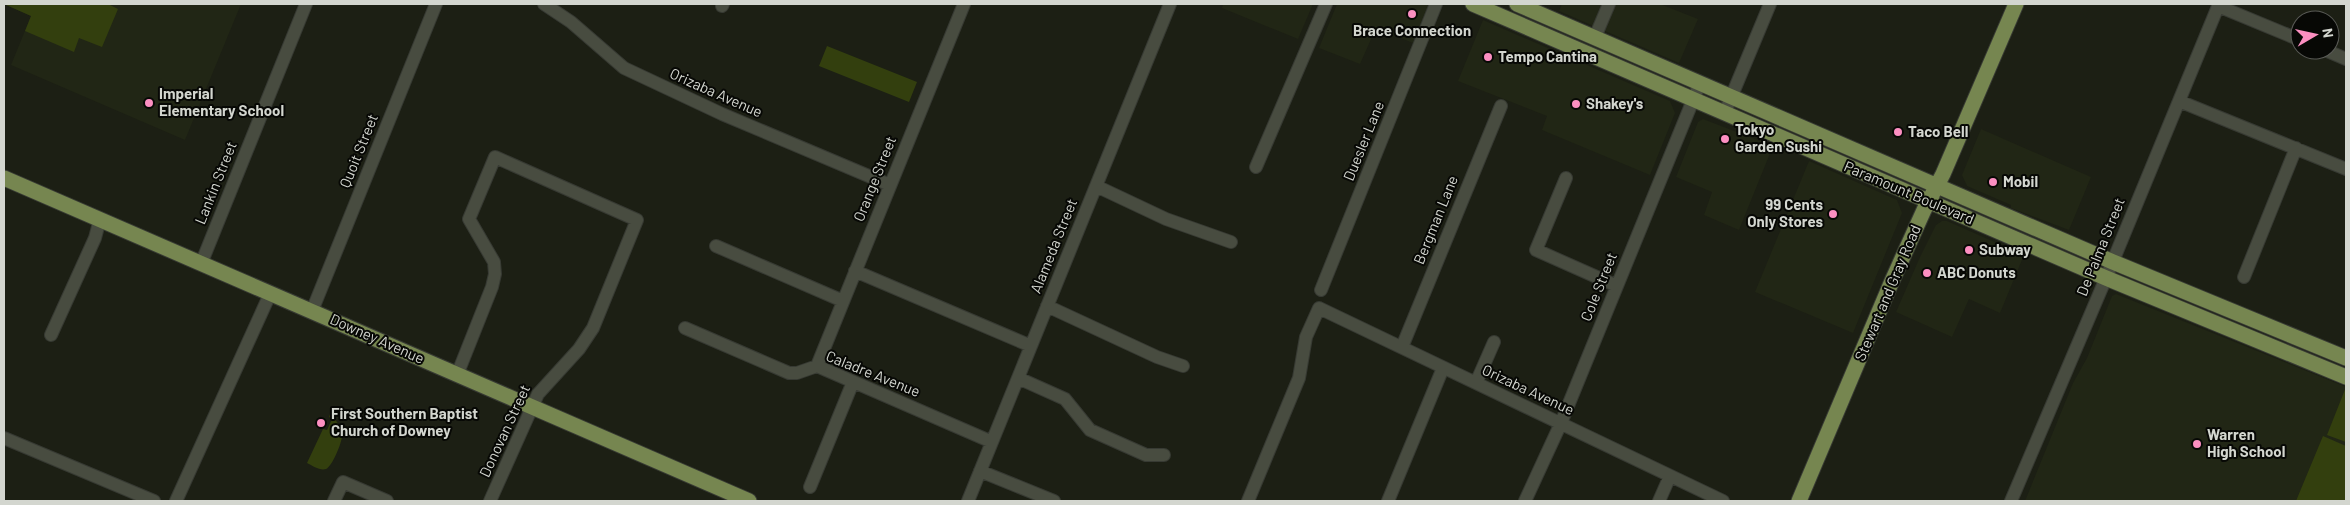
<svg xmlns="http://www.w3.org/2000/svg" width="2350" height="505" font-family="Barlow,sans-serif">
  <rect width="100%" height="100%" fill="#1c1f14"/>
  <path fill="#212615" d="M4,4H241L185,140L11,65L31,16Z
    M1223,4H1313L1298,39L1222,8Z
    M1337,4H1430L1413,43L1376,28L1360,64L1319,48Z
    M1562,4H1660L1698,19L1679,63L1559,11Z
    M1483,20L1670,101L1675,113L1650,175L1542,130L1547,116L1458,81Z
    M1703,119L1773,146L1739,230L1704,215L1712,192L1676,177L1698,122Z
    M1981,129L2091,177L2069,230L2011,208V205L1967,186L1962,175Z
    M1809,161L1897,200L1902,213L1853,333L1755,292Z
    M1942,221H1947L2024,255L2000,313L1969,299L1952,337L1896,312L1920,257L1936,225Z
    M2116,294L2346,387V501H2025L2073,383L2087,358L2112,296Z"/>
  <path fill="#333f0e" d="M4,4H108L118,9L102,47L79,38L74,52L25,31L31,16Z
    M827,46L917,82L909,102L819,66Z
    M2346,387V442L2327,435Z
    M330,414C335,420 342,426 342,434C343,441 332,467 326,469C320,471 313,466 307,463L323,429L327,430L332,419L329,417Z
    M2323,436L2346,446V501H2296Z"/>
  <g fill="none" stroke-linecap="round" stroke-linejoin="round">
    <defs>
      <path id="minor" d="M544,4L571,22L624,68L722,114L890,185
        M722,6L723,4
        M2218,6L2300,40
        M1595,37L1609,4
        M2325,50L2346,59
        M2179,101L2346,169
        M1725,112L1770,4
        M1256,167L1326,4
        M1566,178L1536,250L1617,286
        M1096,186L1166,219L1231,242
        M716,246L843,301
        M201,264L306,4
        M855,271L1031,346
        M2244,277L2296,148
        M1321,290L1436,4
        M1047,306L1157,357L1183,366
        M312,311L436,4
        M685,328L789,373H797L817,366L992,442
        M51,335L95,238L100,219
        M1402,347L1501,106
        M817,366L964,4
        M457,375L492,287L495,274L494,262L469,219L495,157L637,220L593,328L579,349L538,394L490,501
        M1018,378L1065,399L1090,430L1146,455H1164
        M1476,383L1494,342
        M4,438L154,501
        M980,471L1054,501
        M810,487L853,382
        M176,501L270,294
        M334,501L343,482L387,501
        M968,501L1170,4
        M1248,501L1299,378L1306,337L1319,308L1723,501
        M1388,501L1443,368
        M1525,501L1561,423L1700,83
        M1659,501L1670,476
        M2011,501L2106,278L2219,4"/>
      <path id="major" d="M1473,4L2106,278L2346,377
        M1517,4L2113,262L2346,358
        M4,178L749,501
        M1799,501L1892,281L1924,210L1943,174L2016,4"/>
    </defs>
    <use href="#minor" stroke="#373a33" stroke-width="14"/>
    <use href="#major" stroke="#373a33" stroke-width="17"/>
    <use href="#minor" stroke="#484c40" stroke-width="12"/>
    <use href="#major" stroke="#768650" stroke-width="15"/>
  </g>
  <g fill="#fc8fc1" stroke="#070805" stroke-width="2">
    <circle cx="1412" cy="14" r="5"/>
    <circle cx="1488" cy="57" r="5"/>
    <circle cx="149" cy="103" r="5"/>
    <circle cx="1576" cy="104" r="5"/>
    <circle cx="1898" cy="132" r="5"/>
    <circle cx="1725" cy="139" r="5"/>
    <circle cx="1993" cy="182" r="5"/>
    <circle cx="1833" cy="214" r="5"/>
    <circle cx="1969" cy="250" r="5"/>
    <circle cx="1927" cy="273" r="5"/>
    <circle cx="321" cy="423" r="5"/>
    <circle cx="2197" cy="444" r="5"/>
  </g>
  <g text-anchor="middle" stroke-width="4" stroke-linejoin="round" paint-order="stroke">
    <g font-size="15" font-weight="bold" fill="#d3d6cf" stroke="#070805" text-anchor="start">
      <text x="1412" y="36" text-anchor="middle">Brace Connection</text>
      <text x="1498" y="62">Tempo Cantina</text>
      <text x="159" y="99">Imperial<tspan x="159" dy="17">Elementary School</tspan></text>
      <text x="1586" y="109">Shakey's</text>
      <text x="1735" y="135">Tokyo<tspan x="1735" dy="17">Garden Sushi</tspan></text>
      <text x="1908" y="137">Taco Bell</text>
      <text x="2003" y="187">Mobil</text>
      <text x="1823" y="210" text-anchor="end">99 Cents<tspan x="1823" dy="17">Only Stores</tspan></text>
      <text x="1979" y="255">Subway</text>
      <text x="1937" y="278">ABC Donuts</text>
      <text x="331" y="419">First Southern Baptist<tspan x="331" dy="17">Church of Downey</tspan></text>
      <text x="2207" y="440">Warren<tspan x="2207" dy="17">High School</tspan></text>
    </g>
    <g font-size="15" fill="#d3d6cf" stroke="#070805">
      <text transform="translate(716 93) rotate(24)" y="5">Orizaba Avenue</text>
      <text transform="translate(1364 141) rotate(-68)" y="5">Duesler Lane</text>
      <text transform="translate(359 151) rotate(-68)" y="5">Quoit Street</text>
      <text transform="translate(875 179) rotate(-68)" y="5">Orange Street</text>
      <text transform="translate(216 183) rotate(-68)" y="5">Lankin Street</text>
      <text transform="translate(1909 193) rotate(23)" y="5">Paramount Boulevard</text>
      <text transform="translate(1436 220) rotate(-68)" y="5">Bergman Lane</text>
      <text transform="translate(1054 246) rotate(-68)" y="5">Alameda Street</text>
      <text transform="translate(2101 247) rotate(-68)" y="5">De Palma Street</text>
      <text transform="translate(1599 287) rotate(-68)" y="5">Cole Street</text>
      <text transform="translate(1888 293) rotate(-67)" y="5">Stewart and Gray Road</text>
      <text transform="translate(377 339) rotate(24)" y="5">Downey Avenue</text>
      <text transform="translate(873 374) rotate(22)" y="5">Caladre Avenue</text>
      <text transform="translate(1528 390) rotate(25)" y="5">Orizaba Avenue</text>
      <text transform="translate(505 431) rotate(-65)" y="5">Donovan Street</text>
    </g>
  </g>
  <rect width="2350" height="505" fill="none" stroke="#d3d6cf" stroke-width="10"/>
  <g transform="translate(2315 35) rotate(81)"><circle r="24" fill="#070805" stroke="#595a56"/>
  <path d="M0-4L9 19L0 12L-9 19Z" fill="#fc8fc1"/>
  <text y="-8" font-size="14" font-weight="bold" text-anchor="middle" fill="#d3d6cf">N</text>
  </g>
</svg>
